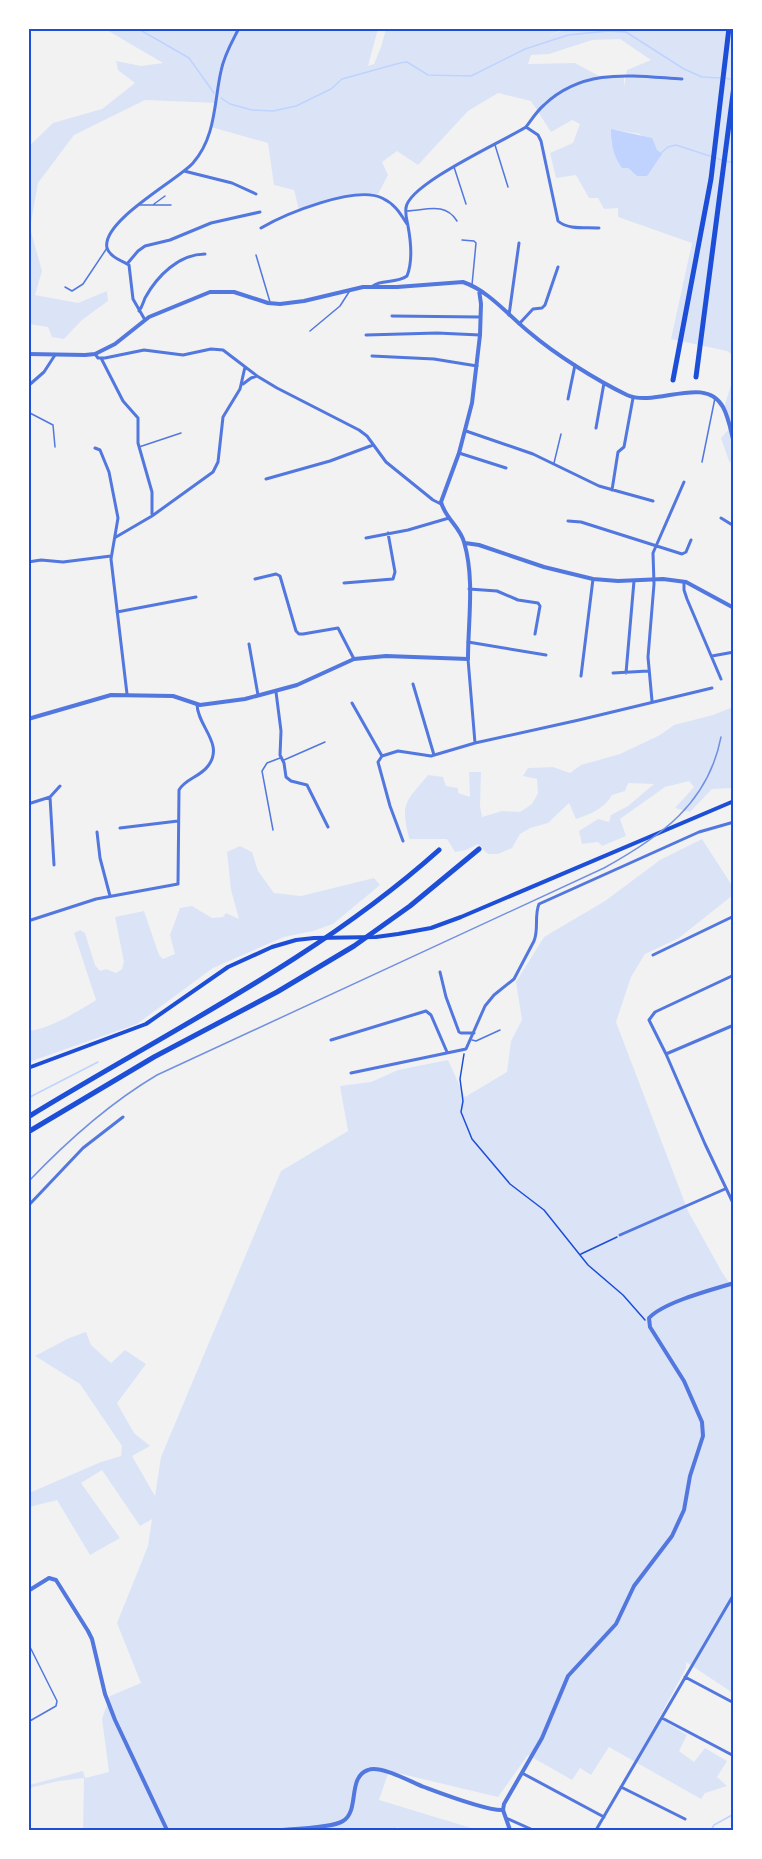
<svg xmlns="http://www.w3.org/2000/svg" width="762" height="1859" font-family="'Source Serif 4',serif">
  <rect width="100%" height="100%" fill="#f2f2f2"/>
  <path fill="#dbe4f7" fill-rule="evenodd" d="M570,28L733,29V355L727,351L671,339L692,243L618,217V208L604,209L598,198H589L576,175L556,178L550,153L573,143L580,124L572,120L551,132L531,101L498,93L468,111L418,165L397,151L382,162L388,175L377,196C350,195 325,202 299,210L294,190L274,185L268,143L211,127L216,103L145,100L74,135L38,183L30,228L42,271L35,295L78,303L107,291L108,301L82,320L64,339L52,337L48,327L29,324L28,147L53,123L102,109L135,83L118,70L116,61L141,66L163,63L105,29H136L153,36L140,29H378L368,66L374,64L381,47L386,29H564L548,36ZM620,39L651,60L627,70L624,87V76H599L575,63L528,64L531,55L549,54L592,40ZM616,130L640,134L657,150L637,176L628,168L611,141Z
    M733,378V465L729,461L721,438L730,428L724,408Z
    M733,707V788L712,789L690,812L675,808L694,787L689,781L665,787L620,819L626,836L602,846L598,842L582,844L579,831L598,819L609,822L611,815L628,806L654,784L628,783L625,791L612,795C605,808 591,814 576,819L569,803L548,823L530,828L520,834L512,848L498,854H488L478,844L466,850L455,852L447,839H410L409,838C400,802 406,802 428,775L443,777L446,786L458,788V793L470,797L469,772H481L480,806L482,817L502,811L520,812L532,804L538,793L537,779L523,776L528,768L553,767L570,773L581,765L620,754L660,735L674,725L713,715Z
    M702,839L733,887V895L679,938L645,954L631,977L616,1022L688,1211L723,1274L733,1288V1693L686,1662V1668L659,1718L687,1735L679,1751L694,1762L705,1748L727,1761L717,1777L727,1786L705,1793L701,1799L609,1747L591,1775L580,1768L572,1780L528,1755L498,1797L389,1771L379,1800L478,1830H406L397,1827L396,1830H83L84,1778L59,1781L29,1788V1785L83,1771L85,1778L109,1772L102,1719L110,1696L141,1683L117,1623L148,1546L152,1519L140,1526L102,1470L81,1483L120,1538L90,1555L57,1500L29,1507V1493L101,1462L121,1456L122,1446L80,1384L35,1356L69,1338L86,1332L91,1345L111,1363L125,1350L146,1364L117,1403L134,1433L150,1446L132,1456L155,1496L161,1457L281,1171L348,1131L340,1086L371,1082L398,1070L448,1060L465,1097L507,1072L511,1041L522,1020L516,982L544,937L605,901L660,860Z
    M240,846L252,852L258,871L274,893L301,896L374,878L380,885L333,924L313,931L284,937L213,968L137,1024L29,1062V1031C51,1028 77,1012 96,1000L74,933L80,930L85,933L95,965L100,971L106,969L116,973L122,969L124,962L115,917L144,911L159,955L163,959L175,954L170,935L180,908L192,906L212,918L223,917L226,913L239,919L231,890L227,852Z"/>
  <path fill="#bfd3fe" d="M611,129L652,138L657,150L662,154L647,176H637L628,168H622C613,155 611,144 611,129Z"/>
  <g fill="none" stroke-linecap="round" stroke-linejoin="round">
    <path stroke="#bfd3fe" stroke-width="1.5" d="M137,28L189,58L214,93
      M725,78L734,80
      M221,98L230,104L252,110L273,111L296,106L331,89L342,79L400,63L407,62L428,75L471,76L525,49L568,35L608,31L626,32L684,69L702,77L720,78
      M661,153L668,147L676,145L722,160
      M726,161L734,163
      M28,1098L98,1062
      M711,1830L714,1825L734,1814"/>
    <path stroke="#1d4ed8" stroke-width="1.5" d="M464,1054L460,1079L463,1101L461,1112L472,1139L510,1184L544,1210L588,1265L623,1295L645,1320
      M581,1254L617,1237"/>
    <path stroke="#5277de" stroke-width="1.5" d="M495,145L508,187
      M454,167L466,204
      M154,204L165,196
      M140,205H171
      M407,211C427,210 445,202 457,221
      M462,240L474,241L476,243L472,285
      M256,255L270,302
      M65,287L72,291L83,284L107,248
      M310,331L340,306L349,292
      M28,412L53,425L55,447
      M139,447L181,433
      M702,462L715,398
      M554,463L561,434
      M284,760L325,742
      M273,830L262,771L267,763L280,758
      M472,1040L476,1041L500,1030
      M28,1643L57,1701L56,1706L28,1722"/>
    <path stroke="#5277de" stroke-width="3" d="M526,127C532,119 537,111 544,105C584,67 633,76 682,79
      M184,171L232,183L256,194
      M261,228C285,214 355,185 382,198C395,204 400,213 407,224
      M127,264L138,251L145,246L170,240L211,223L260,212
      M373,286C381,279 396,284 407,276C413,261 411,242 408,226C407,220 405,214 406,208C408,184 504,141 526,127L538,135L541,141L558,221C568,230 586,227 599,228
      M139,311C142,307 143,303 145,298C157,276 179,254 205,254
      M509,315L519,243
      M392,316L480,317
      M145,320L133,299L129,265C122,261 110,257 107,248C101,221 178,180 193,163C216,137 214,102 221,71C224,55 232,42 239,28
      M519,324L533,309L542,308L545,305L558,267
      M366,335L437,333L480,335
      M95,354L98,358H105L144,350L183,355L211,349L223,350L257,376L277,388L359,430L367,436L386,462L433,500L441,504
      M372,356L434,359L477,366
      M101,358L123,401L138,418V443L152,492V514
      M243,384L251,378L257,376
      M28,386L44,372L55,355
      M568,399L575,365
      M596,428L604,383
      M466,431L533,454L599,486L653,501
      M95,448L100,450L109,472L118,518L111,559L127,694
      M459,453L506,468
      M266,479L330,461L373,445
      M612,490L618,452L624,447L633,398
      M721,518L734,526
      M568,521L581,522L682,554L686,552L691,540
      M116,537L152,516L213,472L218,462L223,417L240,389L245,367
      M366,538L408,530L449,518
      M28,562L41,560L63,562L111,556
      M255,579L276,574L280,576L296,631L299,634H303L338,628L354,659
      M684,582V590L687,599L721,679
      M344,583L393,579L395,572L388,533
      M469,589L497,591L518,600L538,603L540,606L535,634
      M117,612L196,597
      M468,642L546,655
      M249,644L258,695
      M712,656L734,652
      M468,659L475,743
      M613,673L648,671
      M626,673L634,581
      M581,676L593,579
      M413,684L434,755
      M276,692L281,731L280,755L284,763L286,777L291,781L307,785L328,827
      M652,701L648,657L654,584L653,553L684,482
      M352,703L382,756
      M50,797L54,865
      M28,804L50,797L60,786
      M120,828L178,821
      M97,832L100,858L110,896
      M403,841L390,806L378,762L382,756L398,751L431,756L475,743L579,720L712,688
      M28,921L96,899L178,884L179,790C185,779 200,777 208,766C225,744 197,726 197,704
      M653,955L734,916
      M440,972L446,997L459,1032L461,1033H474
      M734,975L655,1012L649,1020L666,1054L705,1144L734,1205
      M331,1040L426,1011L431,1015L447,1052
      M666,1054L734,1025
      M351,1073L466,1049L485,1006L494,995L514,979L534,941C539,929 534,916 539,904L699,832L734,822
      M28,1206L83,1148L123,1117
      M620,1235L725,1189
      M685,1677L734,1703
      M662,1718L734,1756
      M522,1773L604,1817
      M621,1787L685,1819
      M506,1818L533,1830
      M596,1830L734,1594"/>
    <path stroke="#5277de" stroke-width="4" d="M28,354L85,355L95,354L115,344L149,317L210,292H234L268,303L280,304L304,301L363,287H397L463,282C489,291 508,315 529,332C556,355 596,380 627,395C656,408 705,374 723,407C729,418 731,432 734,443
      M465,543L479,545L544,567L593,579L618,581L663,579L686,582L734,608
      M28,719L111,695L173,696L200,705L245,699L297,685L354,659L386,656L468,659C468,621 475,579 464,542C460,527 445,518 441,502L459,453L472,403L480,335L481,304L479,290
      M734,823V831
      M28,1591L49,1578L56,1580L88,1631L92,1639L105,1694L115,1720L167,1830
      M280,1830C294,1829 333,1828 343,1821C360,1811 347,1777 368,1770C381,1765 411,1782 424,1787C440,1793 487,1811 503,1810
      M510,1830L503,1810L504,1804L542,1738L568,1676L616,1624L634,1586L672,1536L684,1510L690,1476L703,1436L702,1422L684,1381L650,1327L649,1318C664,1302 711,1290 734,1283"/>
    <path stroke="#1d4ed8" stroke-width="4" d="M28,1068L146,1024L228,967L272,947L296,940L314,938L376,937L398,934L431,928L461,917L734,801"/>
    <path stroke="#1d4ed8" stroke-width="5" d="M696,377L734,86
      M673,380L711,179L729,28
      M28,1117C168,1031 316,960 439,850
      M28,1132L154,1057L277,992L354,946L410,906L479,849"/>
    <path stroke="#7290e2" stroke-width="1.5" d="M28,1182C67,1141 108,1104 157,1075L604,868C660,837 708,804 721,737"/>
  </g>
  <rect width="762" height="1859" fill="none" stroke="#ffffff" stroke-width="60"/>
  <rect x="30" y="30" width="702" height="1799" fill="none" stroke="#1d4ed8" stroke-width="2"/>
</svg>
